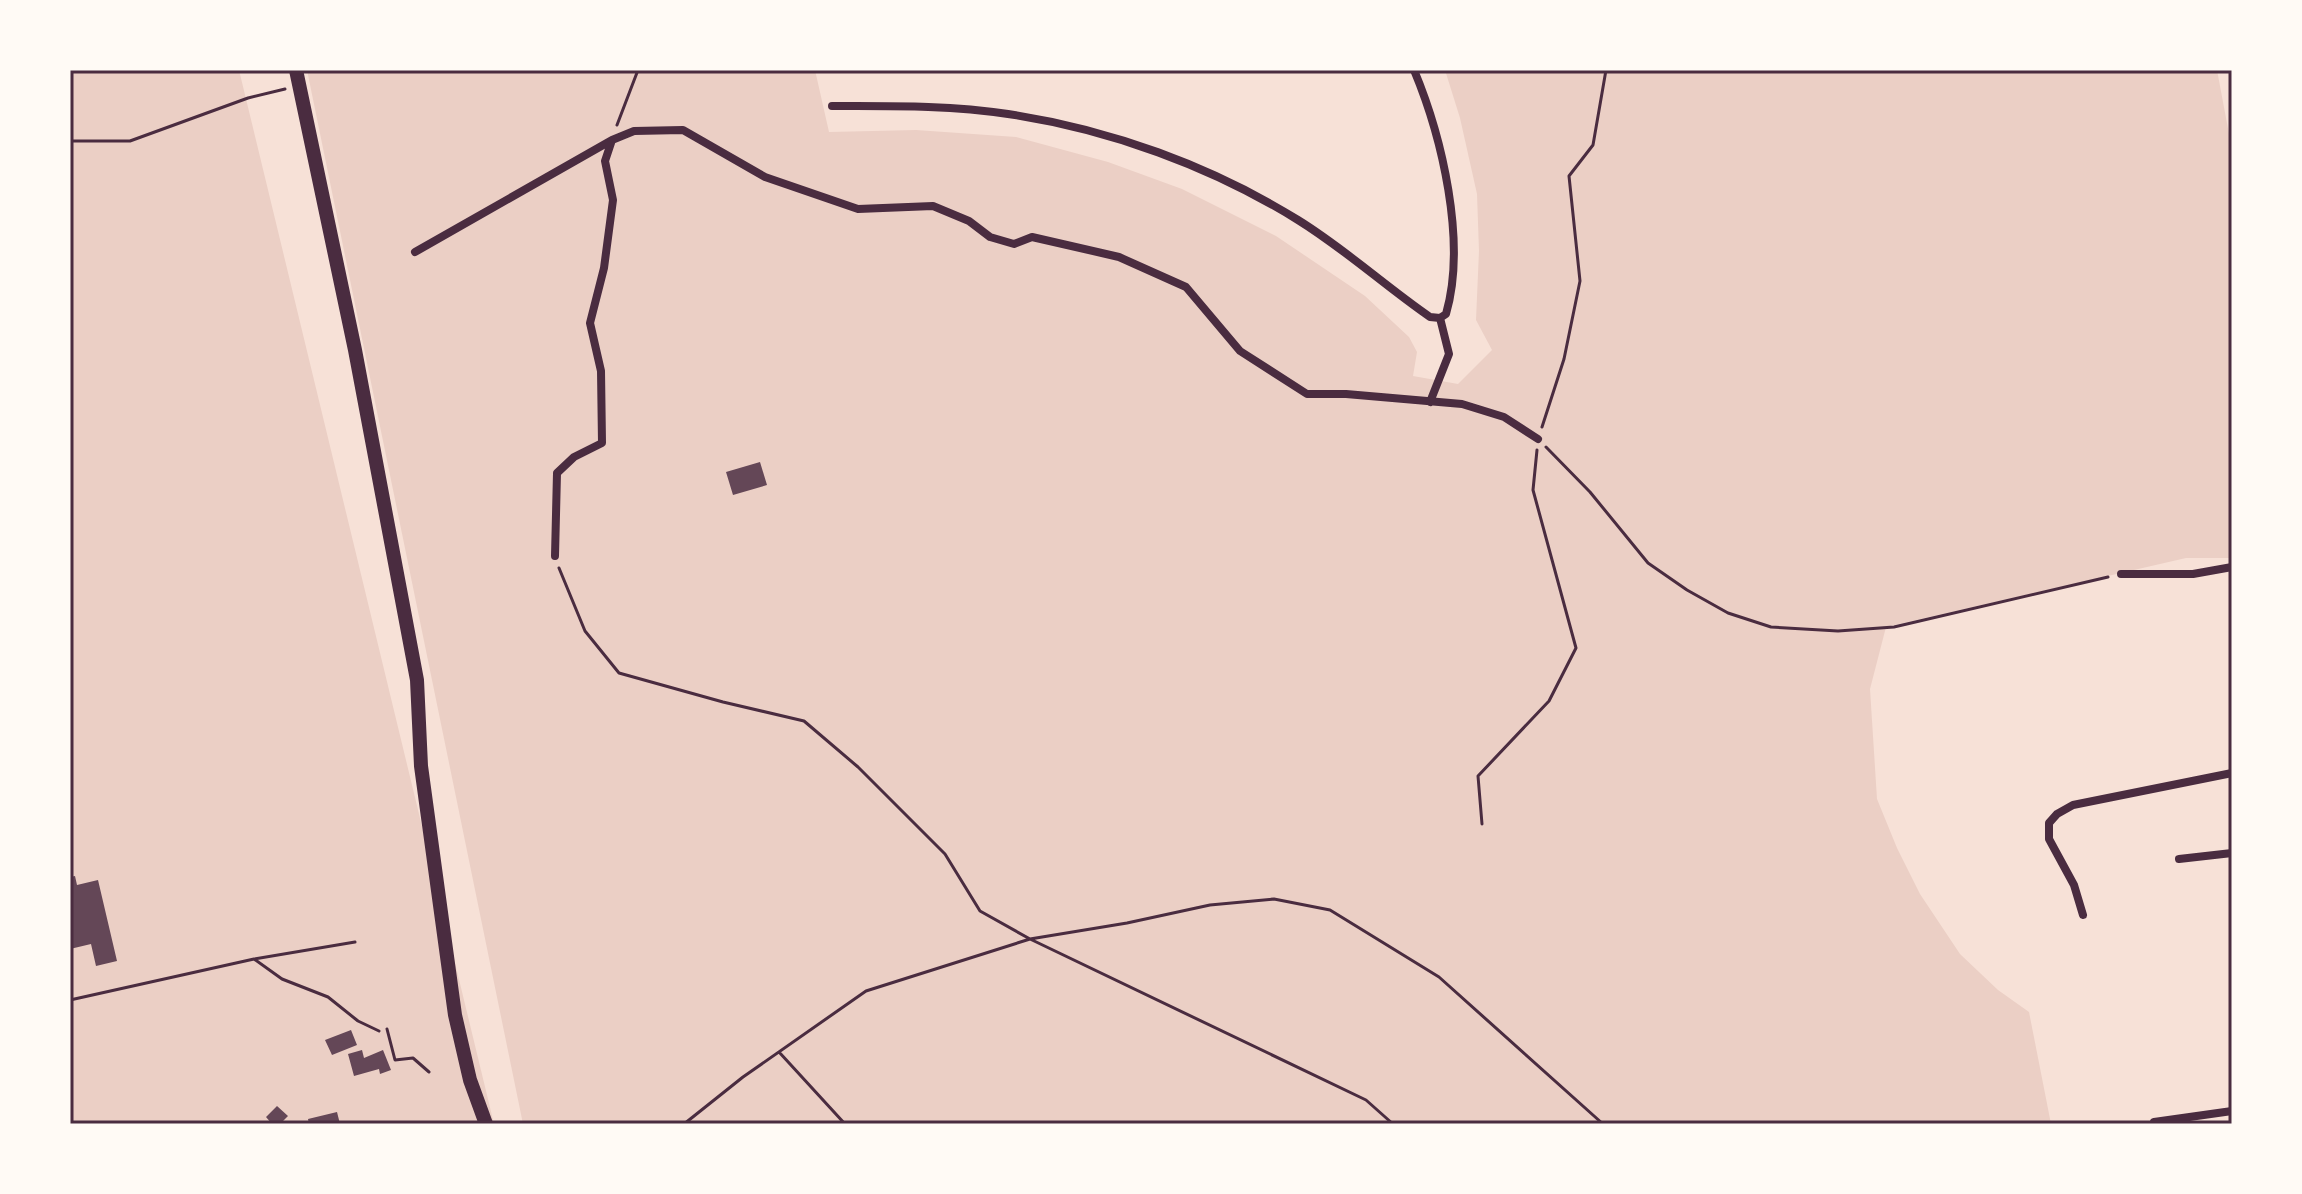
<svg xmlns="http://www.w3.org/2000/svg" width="2302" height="1194" font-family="Georgia,serif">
  <rect width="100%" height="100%" fill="#f7e1d7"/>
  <path fill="#ebcfc5" d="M70,70H239L494,1124H70Z
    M307,70H815L829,132L916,130L1016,137L1108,162L1182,189L1276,236L1365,296L1409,337L1417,352L1413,376L1458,384L1492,350L1476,320L1479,251L1477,194L1460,118L1445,70H2217L2232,150V558H2186L1886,627L1870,689L1877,799L1897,848L1920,894L1960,954L1998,990L2029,1012L2051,1124H523Z"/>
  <path fill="#644757" d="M760,462L767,485L733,495L726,472Z
    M75,876L77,885L98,880L117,961L96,966L91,944L70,949V877Z
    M351,1030L357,1045L332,1055L325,1040Z
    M362,1050L364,1058L383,1050L391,1070L380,1074L379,1069L354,1076L348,1054Z
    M277,1106L288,1116L280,1124H272L266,1117Z
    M337,1112L340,1124H309L308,1119Z"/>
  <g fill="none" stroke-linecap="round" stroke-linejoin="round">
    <path stroke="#4a2c40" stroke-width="3" d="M617,125L638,70
      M70,141H130L248,98L285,89
      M1542,427L1564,359L1580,281L1569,176L1593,145L1606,70
      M1546,447L1590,492L1648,563L1687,590L1728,613L1771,627L1838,631L1894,627L2108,577
      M559,568L585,631L619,673L723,702L804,721L858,767L945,854L980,911L1030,939L1366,1100L1393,1124
      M1482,824L1478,776L1549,701L1576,648L1533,490L1537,450
      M254,959L282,979L328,997L358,1021L379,1031
      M70,1000L254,959L355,942
      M387,1029L395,1060L413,1058L429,1072
      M779,1052L845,1124
      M684,1124L743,1077L866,991L1030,939L1127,923L1210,905L1274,899L1330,910L1439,977L1603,1124"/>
    <path stroke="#4a2c40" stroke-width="8" d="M1414,70C1442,137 1467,242 1446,314L1440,318
      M832,106C891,106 950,105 1008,114C1109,129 1211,166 1298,220C1345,249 1385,286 1430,317L1440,318
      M415,252L612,140L634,131L683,130L765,177L858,209L933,206L969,221L990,237L1014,244L1032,237L1119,257L1186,287L1240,351L1307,394H1346L1462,404L1504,417L1538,439
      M1430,402L1449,354L1440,318
      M555,556L557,473L574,457L602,443L601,371L590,323L604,268L613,200L605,161L612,140
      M2121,574H2193L2232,567
      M2179,859L2232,853
      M2083,915L2074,885L2049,839V823L2057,814L2073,805L2232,773
      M2154,1122L2232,1111"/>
    <path stroke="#4a2c40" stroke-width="14" d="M296,70L355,350L417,680L421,766L455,1015L470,1080L486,1124"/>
  </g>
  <rect width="2302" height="1194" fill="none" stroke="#fffaf5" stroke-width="144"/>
  <rect x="72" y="72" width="2158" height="1050" fill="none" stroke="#4a2c40" stroke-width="3"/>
</svg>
